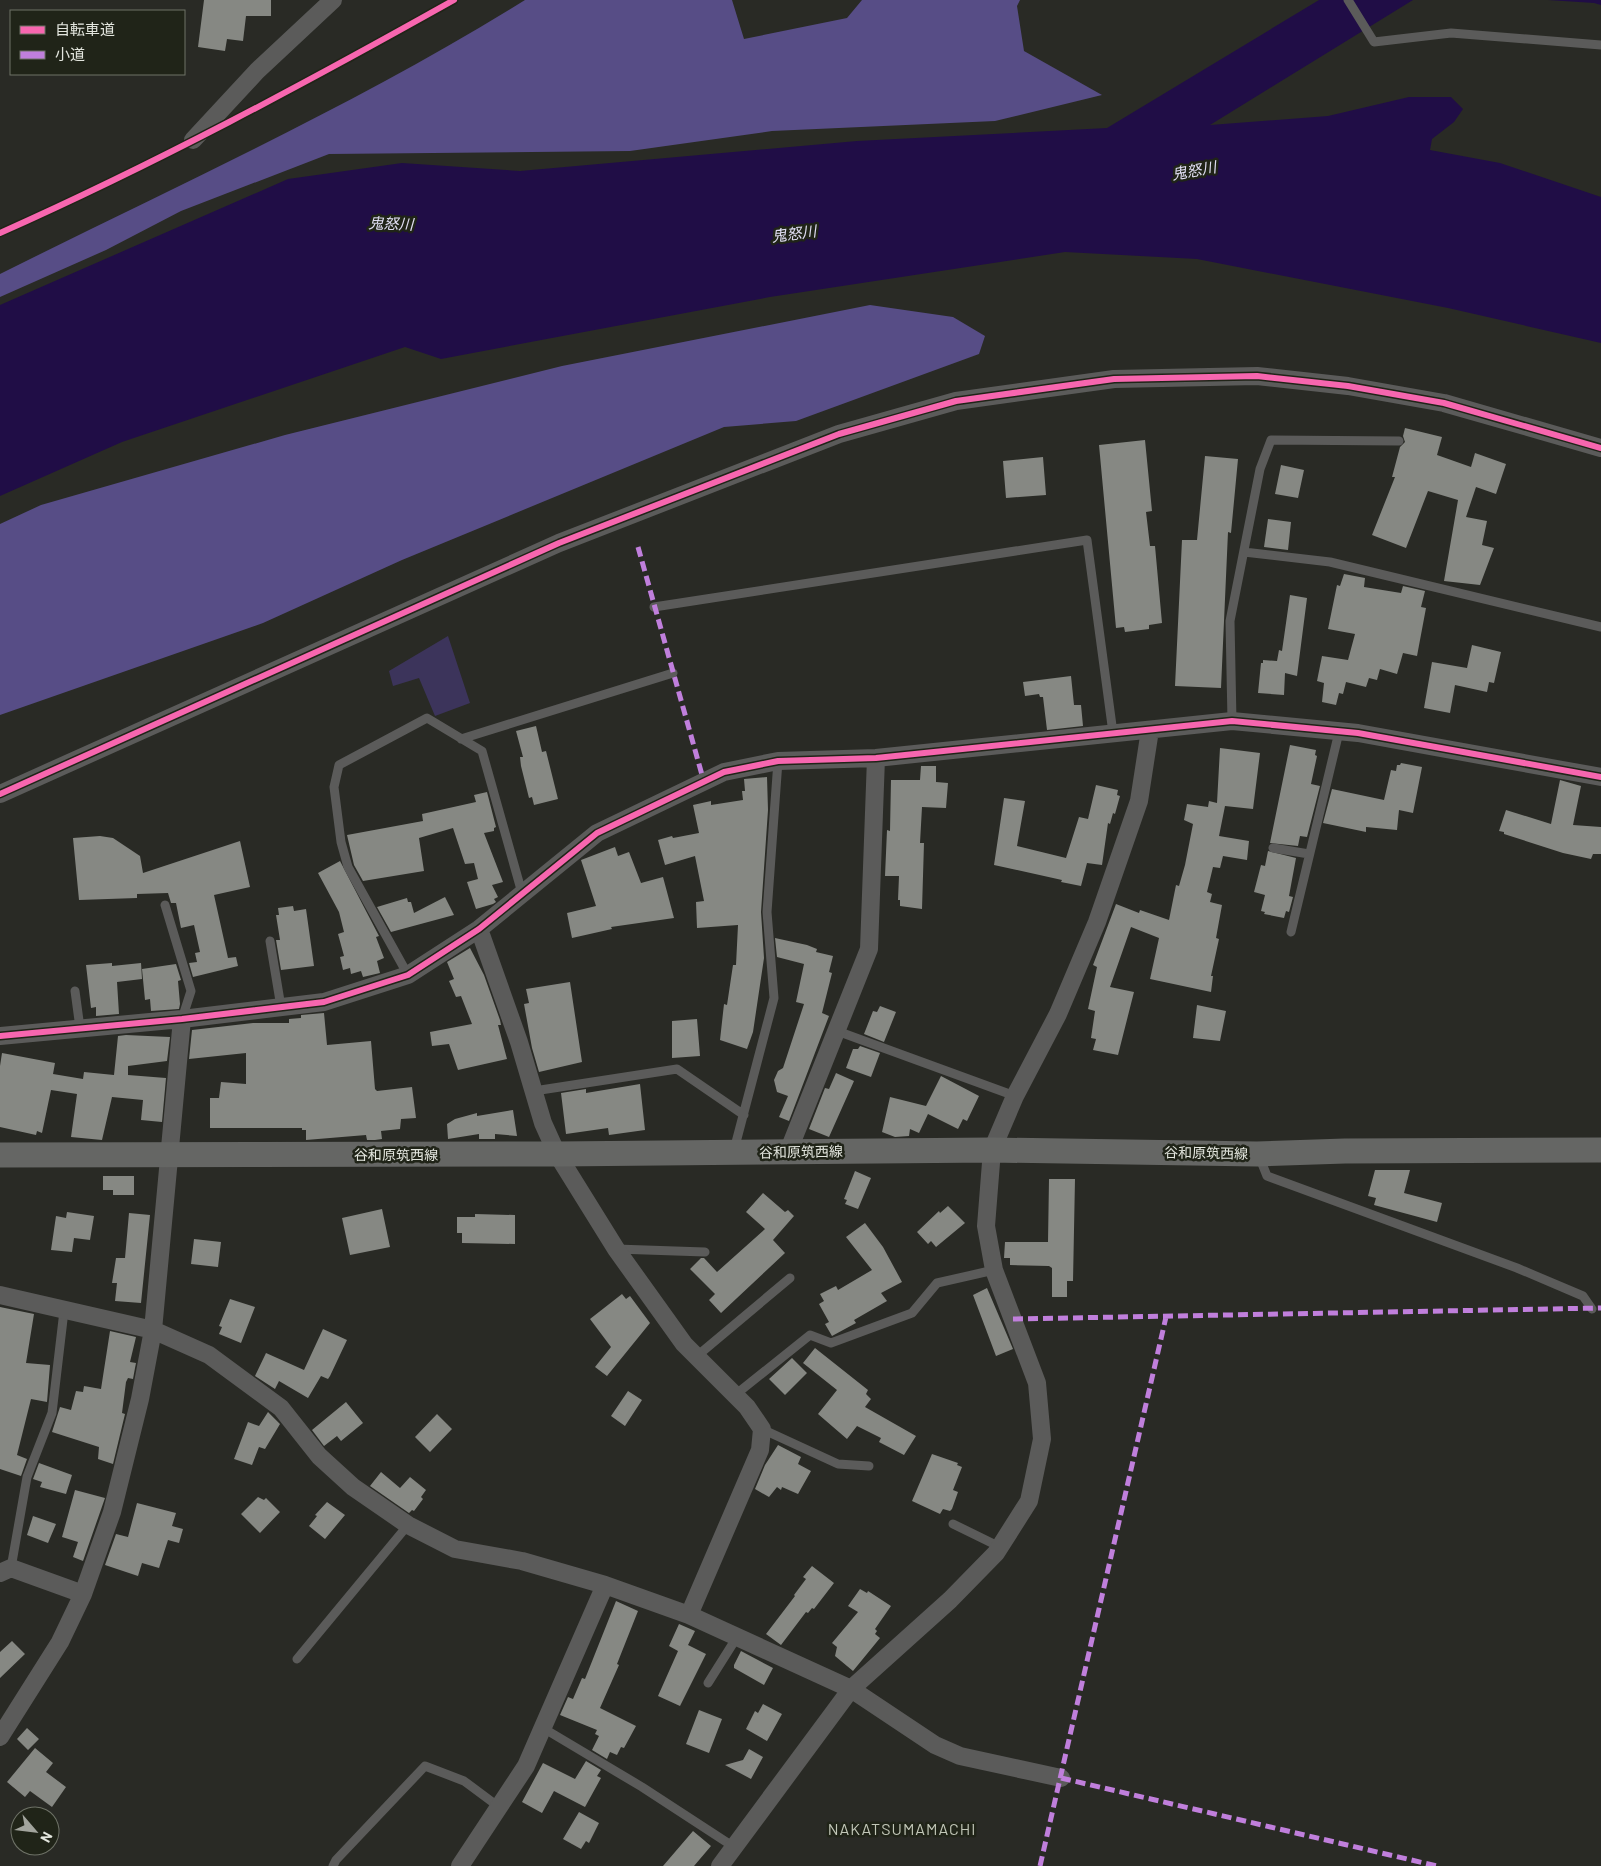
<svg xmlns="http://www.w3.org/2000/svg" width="1601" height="1866" font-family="Barlow,'Noto Sans JP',sans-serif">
  <rect width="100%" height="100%" fill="#292a25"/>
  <path fill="#3c345b" d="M448,636L470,703L435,716L419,678L393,686L389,671Z"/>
  <path fill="#574d86" d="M525,0H732L744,39L847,18L862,0H1020L1017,6L1024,51L1102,95L995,121L772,131L630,151L329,154L181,211L106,250L0,297V274C176,186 358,104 525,0Z
    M870,305L953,317L985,336L979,354L796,421L724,427L402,560L263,623L0,715V524L41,505L285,435L562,366Z"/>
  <path fill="#200d46" d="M1319,0H1413L1210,125L1328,116L1409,97H1451L1463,109L1454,122L1432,139L1430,150L1500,163L1601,197V343L1448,308L1197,259L1065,252L770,297L441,359L405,347L122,442L0,496V305L288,179L402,163L520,171L857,141L1107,128Z
    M1548,0H1601V5L1594,3Z"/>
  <path fill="#868883" d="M204,0H271V16H246L243,41L227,39L225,51L198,47Z
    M1405,428L1442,437L1437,455L1471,467L1475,453L1506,464L1496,494L1476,487L1466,517L1487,521L1482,545L1494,548L1480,585L1444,581L1458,500L1428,491L1406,548L1372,535L1395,477H1392L1400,447L1405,442L1403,436Z
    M1145,440L1152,511L1146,512L1150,546H1155L1162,623L1149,625V629L1125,632L1124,627L1116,628L1099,445Z
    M1205,456L1238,459L1231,533L1228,532L1221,688L1175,686L1182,540H1197Z
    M1043,457L1046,495L1006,498L1003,461Z
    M1281,465L1304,470L1298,498L1275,494Z
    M1268,519L1291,522L1288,550L1264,547Z
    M1344,574L1365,578L1364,587L1401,593L1403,586L1425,591L1421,607L1426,608L1417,656L1403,653L1397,674L1380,669L1377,680L1369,678L1366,687L1346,682L1343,694L1339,693L1336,705L1322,702L1324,683L1317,681L1322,656L1348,660L1355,634L1328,629L1337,585L1340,586Z
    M1290,595L1307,598L1297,676L1285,673L1284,695L1258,693L1261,663H1263V660L1277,661L1279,650L1282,651Z
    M1472,645L1501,652L1494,683L1489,682L1487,692L1455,685L1450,713L1424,708L1432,662L1467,668Z
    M1071,676L1074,705H1081L1083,726L1047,730L1043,697H1040L1039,694L1025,696L1023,682Z
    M536,726L542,752L546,751L558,799L534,805L532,797L529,798L521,766L520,757H523L516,731Z
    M1290,745L1316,750L1315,755L1317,756L1311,784L1320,786L1307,837L1300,836L1298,846L1270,843Z
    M1220,748L1260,753L1253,809L1225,806L1219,836L1249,841L1247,860L1223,856L1220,868L1213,867L1207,892L1212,894L1210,902L1222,905L1216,938L1219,939L1211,976H1213L1211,992L1150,979L1159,938L1131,927L1110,987L1134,992L1118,1055L1093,1050L1096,1039L1091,1038L1095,1011L1088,1009L1097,967L1093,965L1116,904L1139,913L1140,910L1169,920L1176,885L1179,886L1185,865L1193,824L1184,820L1187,804L1208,807L1209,801L1217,803Z
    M1401,763L1422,767L1413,813L1399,810L1397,830L1366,827V832L1323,823L1332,789L1384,800L1391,770L1396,771L1397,765H1400Z
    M921,766H936V782L948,783L946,808L922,807L920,843H924L922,909L900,906V900H898L899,876H885L887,830L890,831L891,780H920Z
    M767,777L768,810L761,912L764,958L753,1032L747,1049L720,1040L724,1004L727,1005L733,965H736L738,925L697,928L696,902L704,901L695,856L665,865L658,840L672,836L673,838L699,833L693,805L711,801V805L743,800L742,791H745L744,779Z
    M1560,780L1581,786L1573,825L1601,827V854H1593L1591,859L1563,853L1504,834V832L1499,831L1506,810L1551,824Z
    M1096,785L1118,790L1117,795L1120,796L1115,814L1113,813L1110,824L1108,823L1102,865L1087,863L1081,886L1061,882L1062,880L994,865L1004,798L1025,801L1017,846L1066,858L1079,817L1088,819Z
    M487,792L496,827L494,828V831L484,833L503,882L492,885L498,897L494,899L496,902L493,904L476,909L467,882L478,879L474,863L465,864L453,828L419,838L424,871L363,881L354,865L347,835L423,821L422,814L476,802L474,795Z
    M100,836L113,838L140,856L143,873L240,841L250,887L214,895L228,958L236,957L238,966L193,977L189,963L197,962L195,953L200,952L194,925L181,928L176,903H171L168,893L137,894V898L79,900L73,838Z
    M615,847L618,856L629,852L641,883L663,877L674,918L611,927L612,929L572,938L567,913L596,906L581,860Z
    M1268,851L1296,858L1289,896L1293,897L1289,912L1286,911L1284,918L1264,914L1265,912L1261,911L1265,895L1254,892L1261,865L1265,866Z
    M340,861L379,936L376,937L384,958L377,961L380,973L363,977L361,971L351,974L350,968L343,970L340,957L344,956L338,934L344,932L339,912L318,873Z
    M445,897L454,915L391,932L377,907L407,898L408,902H411L414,913Z
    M293,906L294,911L306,909L314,966L281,970L276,940H280L276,915H279L278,908Z
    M775,938L807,945L817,949L816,952L833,956L829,972L832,973L822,1013L829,1016L789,1121L779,1117L788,1096L777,1092L774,1080L778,1071L783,1068L804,1004L796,1002L804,964L777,957Z
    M470,948L484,975L500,1020L501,1025H498L507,1059L458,1070L449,1044L432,1046L430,1032L472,1024L461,996L456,997L449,981L454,979L447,962Z
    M112,963V966L141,963L142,979L117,982L119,1014L96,1016V1007L91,1008L86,965Z
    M176,964L181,980L178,981L180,1004L179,1009L151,1011L150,999L145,1000L142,969Z
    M570,982L582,1062L539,1072L532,1048L524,1004L529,1003L526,989Z
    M1197,1005L1226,1011L1220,1041L1193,1038Z
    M880,1006L896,1012L884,1042L864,1034L873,1011L877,1012Z
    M324,1013L327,1045L371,1041L375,1089L377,1091L412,1087L416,1118L401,1119L400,1129L381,1131L382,1139L375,1140H367L366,1135L306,1140V1130H302V1128H210V1098H219L221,1082L246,1084V1053L189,1059L192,1030L253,1023H289V1019L301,1018V1015Z
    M697,1019L700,1056L672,1058V1021Z
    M126,1035L170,1037L167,1061L128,1066V1075L166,1078L162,1122L141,1120L143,1100L112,1097L102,1140L71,1137L77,1094L51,1090L42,1133L37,1131L36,1135L0,1127V1066L2,1053L55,1063L53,1074L83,1079L84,1072L114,1075L118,1036Z
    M860,1046L880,1053L871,1077L846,1068L853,1049H858Z
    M836,1073L854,1081L829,1137L809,1129L825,1088L829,1089Z
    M941,1076L979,1096L967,1121L963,1119L958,1129L928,1114L919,1133L910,1129L909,1136L895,1137L882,1132L890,1097L926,1106Z
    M640,1084L645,1130L609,1135L608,1128L566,1134L561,1093L586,1089V1093Z
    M513,1110L517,1136L495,1134V1139H479V1134L448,1139L447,1124L455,1119L477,1113V1116Z
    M1375,1170H1410L1404,1193L1442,1203L1437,1222L1374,1205L1376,1198L1368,1196Z
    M855,1171L871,1178L858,1209L845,1204L847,1200L844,1199Z
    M103,1176H134V1195H113V1190H103Z
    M1049,1179H1075L1073,1281H1067V1297H1052V1268L1049,1266L1010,1265V1258H1004L1005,1242H1048Z
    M763,1193L785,1212L788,1210L794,1216L773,1240L785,1253L721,1313L709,1300L715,1294L690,1269L701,1258H704L717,1272L765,1229L746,1212Z
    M948,1206L965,1223L936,1247L931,1241L928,1244L917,1232L939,1211L940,1213Z
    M382,1209L390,1247L350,1255L342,1218Z
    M67,1212L94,1216L90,1240L74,1238L72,1252L51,1250L56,1216L66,1218Z
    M129,1213L150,1215L141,1303L115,1301L117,1283H112L116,1258H125Z
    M475,1214L515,1215V1244L462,1243V1233H457V1217H475Z
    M865,1223L883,1247L902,1282L881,1293L887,1301L854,1320L856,1323L832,1336L825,1324L829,1322L819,1304L824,1301L820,1294L836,1286L838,1290L872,1270L846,1237Z
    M194,1239L221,1242L218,1267L191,1264Z
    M987,1288L1013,1349L996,1356L973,1295Z
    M622,1294L626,1299L630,1296L650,1323L607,1376L595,1367L611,1347L590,1319Z
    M230,1299L255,1307L241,1343L219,1334L222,1327L219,1326Z
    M0,1307L34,1314L26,1363L50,1365L47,1402L31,1399L17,1455L27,1459L21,1476L0,1469Z
    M323,1329L347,1340L330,1376L328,1379L321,1376L308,1398L279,1381L275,1389L255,1376L266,1353L304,1370Z
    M110,1331L136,1337L130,1362L136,1363L135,1368L133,1379L128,1378L126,1382L122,1413L125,1414L113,1464L98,1459L99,1447L52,1432L60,1407L71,1410L76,1391L83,1392L84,1386L101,1389Z
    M815,1348L868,1390L866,1394L871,1399L865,1407L916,1436L904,1455L879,1442L881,1438L857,1426L847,1439L818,1414L837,1390L803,1363Z
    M792,1358L807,1373L785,1395L769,1379Z
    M628,1391L642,1400L625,1426L611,1416Z
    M346,1402L363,1423L341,1441L337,1436L324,1446L312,1430Z
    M268,1412L280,1424L265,1449L259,1447L252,1465L234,1459L248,1422L259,1426Z
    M437,1414L452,1429L430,1452L415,1437Z
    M778,1445L801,1457L798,1464L811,1471L798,1494L782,1487L781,1490L777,1487L769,1497L755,1489L765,1465Z
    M932,1454L958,1463L957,1465L962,1467L953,1490L958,1492L952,1509L950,1511L943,1509L940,1514L912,1501Z
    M39,1463L72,1475L66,1494L40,1487L42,1482L33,1479Z
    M381,1472L400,1488L410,1477L426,1490L421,1497L423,1499L414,1511L412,1510L409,1513L370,1486Z
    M75,1490L105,1498L83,1561L73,1557L78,1542L62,1537Z
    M258,1497L264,1500L266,1498L280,1512L260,1533L241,1514Z
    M327,1502L345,1515L325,1539L309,1526L317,1516L315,1515Z
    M137,1503L176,1513L172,1526L183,1529L179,1543L168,1540L159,1568L142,1563L138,1576L105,1565L116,1534L128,1537Z
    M33,1516L56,1524L48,1543L27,1535Z
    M812,1566L834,1583L814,1609L812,1608L808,1613L806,1612L781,1645L766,1634L795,1596L794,1595L806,1579L803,1577Z
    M860,1589L867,1593L868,1591L891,1606L875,1629L877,1631L875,1634L880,1638L853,1671L835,1656L837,1647L832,1643L858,1612L848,1606Z
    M616,1601L638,1611L617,1664L619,1665L600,1708L636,1726L624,1748L621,1747L617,1755L610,1752L607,1759L592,1750L599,1736L595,1734L597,1730L560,1715L568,1697L573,1699L582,1678L585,1679Z
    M679,1624L695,1631L688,1645L706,1654L680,1706L658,1696L678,1651L669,1646Z
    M12,1641L25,1654L0,1678V1652Z
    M741,1651L773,1668L764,1685L734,1668V1665Z
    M763,1704L782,1714L767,1741L746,1729L755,1711L758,1713Z
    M699,1710L722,1719L709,1753L686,1744Z
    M27,1728L39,1739L28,1750L17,1739Z
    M35,1748L53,1763L46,1772L66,1787L52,1807L30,1791L25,1797L7,1782Z
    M749,1749L763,1757L751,1779L725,1765L743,1760Z
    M586,1761L601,1770L597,1776L601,1778L585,1807L554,1791L542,1813L522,1802L543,1763L575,1779Z
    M579,1812L599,1823L589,1843L586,1841L581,1849L563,1839Z
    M693,1831L711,1846L694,1866H663Z"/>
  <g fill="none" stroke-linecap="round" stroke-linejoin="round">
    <path stroke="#5b5b5a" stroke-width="9" d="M1348,0L1374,42L1451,33L1601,45
      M1244,552L1330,562L1601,627
      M654,607L1087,540L1113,733
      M1232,721L1230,621L1260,469L1271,440L1399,441
      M461,739L673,673
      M1273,848L1309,854
      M165,905L191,991L182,1019
      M1291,932L1339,732
      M270,941L281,1007
      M408,975L348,867L341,842L334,787L339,765L427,718L482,751L522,893
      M75,991L80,1028
      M837,1031L1015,1096
      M534,1091L677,1069L744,1115
      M734,1150L774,998L767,912L778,761
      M1259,1156L1267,1176L1517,1268L1583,1296L1592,1309
      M616,1249L705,1252
      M697,1356L790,1278
      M735,1395L810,1335L831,1343L912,1313L937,1283L994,1270
      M762,1429L838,1464L869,1466
      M953,1524L1000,1547
      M11,1568L27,1477L52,1413L64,1311
      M297,1659L408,1525
      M708,1683L737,1637
      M543,1728L642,1787L734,1847
      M333,1866L336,1860L425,1766L464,1781L499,1807"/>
    <path stroke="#5b5b5a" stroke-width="18" d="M193,140L257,71L333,0
      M0,794L559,543L839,434L956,401L1114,379L1257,376L1348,386L1444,403L1601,448
      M479,929L519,1042L543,1123L557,1154L616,1249L684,1344L747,1407L762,1429L760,1450L689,1615
      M0,1036L182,1019L324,1002L408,975L479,929L597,833L724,772L778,761L876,758L1232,721L1358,733L1601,777
      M788,1152L869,949L876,758
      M0,1295L153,1330L209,1355L281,1408L319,1456L353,1487L408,1525L455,1549L522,1561L605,1585L689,1615L851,1689L935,1745L960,1756L1061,1778
      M0,1573L11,1568L83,1594
      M0,1737L60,1642L83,1594L112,1512L140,1399L153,1330L182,1019
      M460,1866L526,1766L605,1585
      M720,1866L851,1689L950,1600L996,1553L1029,1501L1042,1439L1037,1383L994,1270L986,1226L992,1150L1015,1096L1058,1014L1097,922L1139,801L1150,730"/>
    <path stroke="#656664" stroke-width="25" d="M0,1155L557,1154L992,1150L1257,1154L1345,1151L1601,1150"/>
    <path stroke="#c07fdc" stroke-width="5" stroke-dasharray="10 5" stroke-linecap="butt" d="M638,547L704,782
      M1013,1319L1601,1308
      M1061,1778L1437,1866
      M1040,1866L1166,1317"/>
    <defs>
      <path id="cycleway" d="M0,233C155,164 306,83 454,0
        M0,794L559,543L839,434L956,401L1114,379L1257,376L1348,386L1444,403L1601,448
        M0,1036L182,1019L324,1002L408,975L479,929L597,833L724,772L778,761L876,758L1232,721L1358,733L1601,777"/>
    </defs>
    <use href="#cycleway" stroke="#202418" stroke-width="9"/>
    <use href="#cycleway" stroke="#f766af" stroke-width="6"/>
  </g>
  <g text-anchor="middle" stroke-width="5" stroke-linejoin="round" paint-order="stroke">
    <g font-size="14" fill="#e3e6de" stroke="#202418">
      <text transform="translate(801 1152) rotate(-1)" y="5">谷和原筑西線</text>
      <text transform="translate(1206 1153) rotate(1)" y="5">谷和原筑西線</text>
      <text x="396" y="1160">谷和原筑西線</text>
    </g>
    <g font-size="15" font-style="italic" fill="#e0def3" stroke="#202418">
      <text transform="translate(1194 171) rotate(-10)" y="5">鬼怒川</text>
      <text transform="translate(391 224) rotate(2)" y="5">鬼怒川</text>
      <text transform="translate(794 234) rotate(-7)" y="5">鬼怒川</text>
    </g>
    <g font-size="16" letter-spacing="1" fill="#c2c7b8" stroke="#202418">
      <text x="902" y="1835">NAKATSUMAMACHI</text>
    </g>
  </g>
  <rect x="10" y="10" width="175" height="65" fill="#202418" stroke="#6e7267"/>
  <rect x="20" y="26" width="25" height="8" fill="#f766af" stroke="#6e7267"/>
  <text x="55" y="35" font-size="15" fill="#e3e6de">自転車道</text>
  <rect x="20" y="51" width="25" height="8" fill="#c07fdc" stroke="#6e7267"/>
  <text x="55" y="60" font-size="15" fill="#e3e6de">小道</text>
  <g transform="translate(35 1831) rotate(118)"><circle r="24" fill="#202418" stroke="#6e7267"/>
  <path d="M0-4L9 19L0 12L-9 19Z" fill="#a2a49d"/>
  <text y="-8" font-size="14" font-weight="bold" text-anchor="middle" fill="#e3e6de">N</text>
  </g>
</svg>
